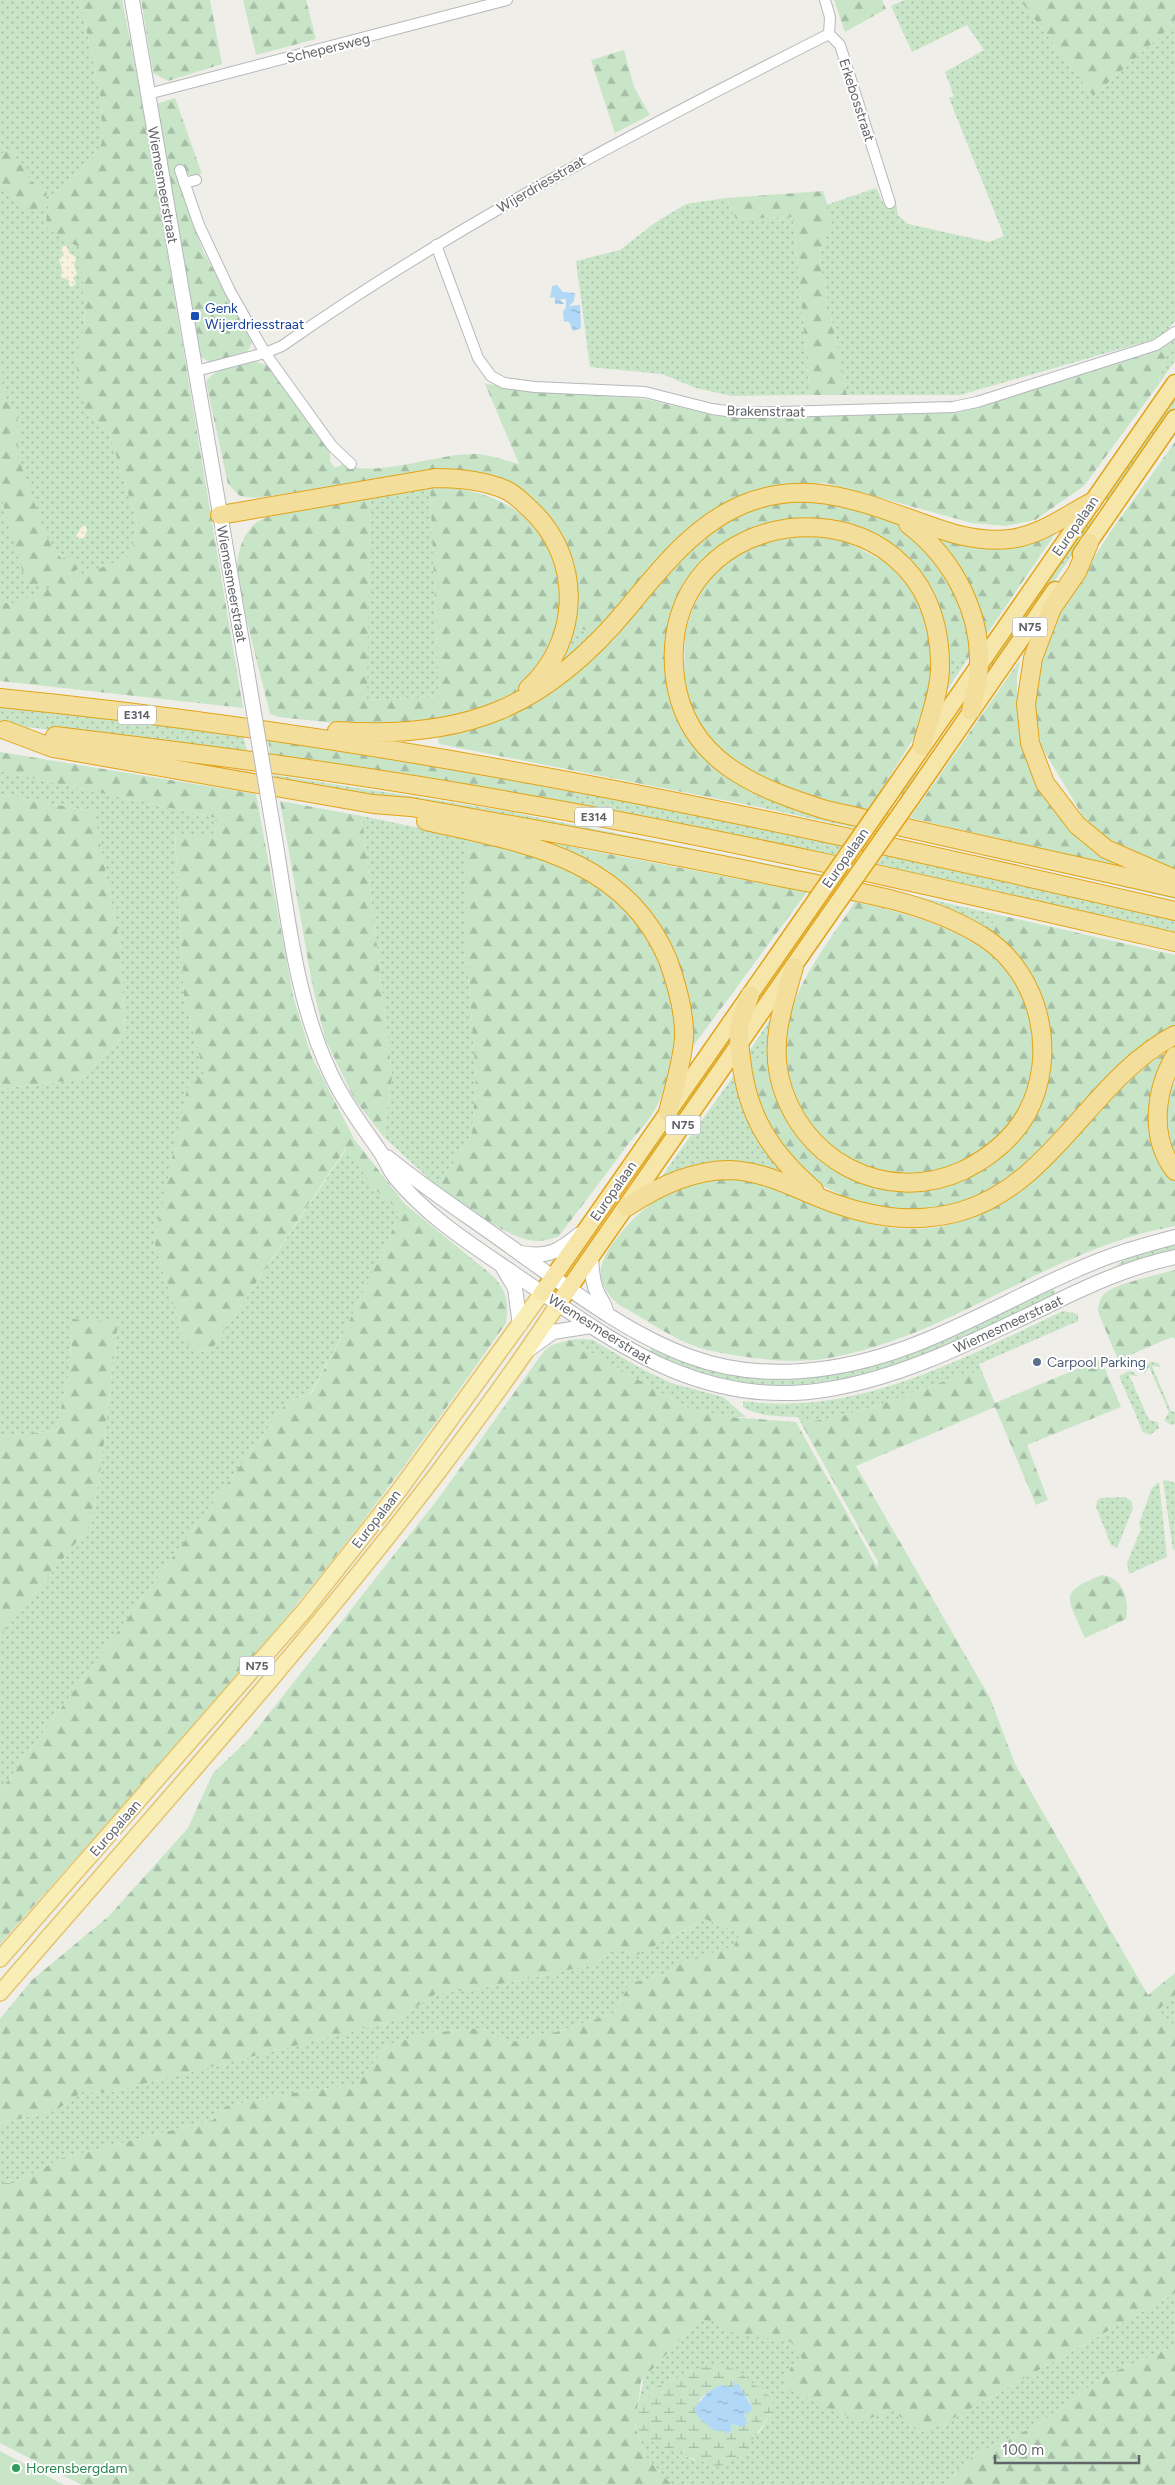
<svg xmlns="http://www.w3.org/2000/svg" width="1175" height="2485" font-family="Figtree,sans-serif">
  <defs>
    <pattern id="grass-dots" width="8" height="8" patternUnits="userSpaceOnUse" patternTransform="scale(1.25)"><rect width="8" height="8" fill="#c8e5c8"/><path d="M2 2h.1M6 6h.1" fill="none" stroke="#a6bda6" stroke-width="1.8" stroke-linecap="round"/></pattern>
    <pattern id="forest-firs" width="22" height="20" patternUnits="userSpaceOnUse" patternTransform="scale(1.25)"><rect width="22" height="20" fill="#c8e5c8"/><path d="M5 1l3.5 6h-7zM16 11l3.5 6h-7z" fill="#a6bda6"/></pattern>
    <pattern id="wetland-marsh" width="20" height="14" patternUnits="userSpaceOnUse" patternTransform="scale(1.25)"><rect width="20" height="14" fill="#c8e5c8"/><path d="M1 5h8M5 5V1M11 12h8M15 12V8" fill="none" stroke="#a6bda6"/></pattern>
    <pattern id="sand-dots" width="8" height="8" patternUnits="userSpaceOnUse" patternTransform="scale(1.25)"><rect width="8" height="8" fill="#f8f2dc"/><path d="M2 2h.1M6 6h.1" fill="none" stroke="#d7d2c0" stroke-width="1.8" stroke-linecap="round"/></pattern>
    <pattern id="water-ripples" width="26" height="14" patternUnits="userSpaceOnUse" patternTransform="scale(1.25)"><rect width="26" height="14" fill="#b1d8f7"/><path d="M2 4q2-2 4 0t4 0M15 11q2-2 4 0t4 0" fill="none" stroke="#93b3cc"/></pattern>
  </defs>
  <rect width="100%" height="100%" fill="#f0eee9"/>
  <path fill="url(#grass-dots)" d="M0,0H80L101,99L102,143L86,168L56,192L80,248L84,289L85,410L110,435L137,522L131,556L11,604L0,601Z
    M904,0H1020L1093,96L1169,28L1175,20V321L1162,337L960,395H847L819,257L832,221L826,205L876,188L884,205L894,201L895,198L898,215L908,224L989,242L1004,236L949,98L954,96L945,72L984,50L967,25L912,52L891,6Z
    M726,198L736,219L793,217L810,395L732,396L696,388L662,374L590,367L576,261L620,250L656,222L686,204Z
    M1175,335V361L1156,388L1170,342Z
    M1175,393V407L1109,502L1102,498Z
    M430,486L439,697L366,700L370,497Z
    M1091,516L1096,521L987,677L986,666Z
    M570,626L593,632L562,662L557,661Z
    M969,657L943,696L946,659Z
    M971,686V693L918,768L916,783L905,796L896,793Z
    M0,705L242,732L248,753L0,724Z
    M0,771L216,818L214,834L175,835L184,996L204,1074L154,1241L181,1330L191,1351L210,1352L347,1148L376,1190L401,1212L345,1330L310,1394L288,1401L0,1791V1636L91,1524L101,1467L118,1323L72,1320L71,1363L56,1431L0,1436V1089L82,1079L125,1034L121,950L94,812L0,794Z
    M274,775L501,810L823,875L819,880L275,780Z
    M568,788L844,844L833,857L580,807Z
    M756,791L859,822L855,828L759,807Z
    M362,816L467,838V960L476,1077L472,1133L438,1187L384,1137L392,1077Z
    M901,830L1175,893V899L897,835Z
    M509,833L582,849L608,869L626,888Z
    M885,853L1175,919V934L876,865Z
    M863,884L999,915L987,930Z
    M773,1015L770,1057L747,1060L748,1053Z
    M730,1033V1047L644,1173L637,1167Z
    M735,1074C744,1122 754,1139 786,1176C732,1159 712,1156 659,1180Z
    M1175,1244V1252L1096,1276L1116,1266L1126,1258Z
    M1051,1288L1055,1291L1054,1295C951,1344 847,1401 729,1381C701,1376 675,1364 649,1354L652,1346L729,1374L762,1378L817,1376L848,1371L887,1361Z
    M1063,1311L1078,1314V1321L979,1364L984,1377L970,1372L873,1407L838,1417L801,1423L798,1417C780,1416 759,1417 743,1407V1401C858,1417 961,1359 1063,1311Z
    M583,1339L593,1340L640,1368L671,1383L723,1397L746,1417H729L688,1408L569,1340Z
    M1151,1362L1158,1363L1161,1367L1152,1366L1171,1411L1175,1412V1424L1171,1425L1164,1420L1169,1412L1149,1367L1144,1374V1366Z
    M1129,1371L1133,1372L1138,1376L1129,1375L1149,1420L1158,1422L1159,1428L1150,1435L1143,1432L1119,1376Z
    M1166,1480L1175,1483V1549L1173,1550L1163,1481Z
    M1159,1482L1167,1557L1129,1574L1127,1563L1141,1529L1139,1523L1152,1488Z
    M1125,1497L1131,1501L1133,1508L1117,1548L1111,1545L1096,1507L1097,1501L1100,1498Z
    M705,1919L740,1933L735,1946L680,1963L664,1975L630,1983L614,2013L560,2031L508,2043L481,2028L428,2033L387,2045L355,2086L309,2090L226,2106L213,2120L62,2158L15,2183H0V2124L58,2109L82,2092L107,2093L397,2020L437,1993L472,1990L592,1965L617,1949L674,1936Z
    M1175,1995V2026L1157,2010Z
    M1175,2293V2346L1104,2376L1036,2426L974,2455L944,2485H672L646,2457L637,2431L664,2447L694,2460L759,2433L773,2410V2399C762,2388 749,2384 740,2371L692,2370L676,2379L659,2385L638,2405L644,2378L699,2320L716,2321L735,2333L792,2341L804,2361L791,2367L783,2387L860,2421L892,2410L920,2433L952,2419Z"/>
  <path fill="url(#forest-firs)" d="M80,0H122L140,90L243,708L0,681V601L11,604L61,583L29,586L23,573L0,493V357L6,397L17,416L19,432L17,454L44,530L53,549L62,559L72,554L82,564L65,582L131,556L137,522L110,435L85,410L75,359L85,323L80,248L46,227L47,210L56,192L86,168L102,143L101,99Z
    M141,0H210L222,64L168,81L153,73Z
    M243,0H306L316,39L256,55Z
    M834,0H882L886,9L845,32Z
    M1020,0H1175V20L1169,28L1093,96Z
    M624,50L634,87L650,115L615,133L591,60Z
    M175,98L202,174L193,176L185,174L182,191L203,251L253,341L246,354L209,362L199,355L156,104Z
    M13,148L15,157L23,164L29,180L47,193L39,216L15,200L0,187V154Z
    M823,191L832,221L819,257L847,395H810L793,217L736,219L726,198Z
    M1170,342L1156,388L1084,486L1035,520L1006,526L972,523L826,483L765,490L708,513L653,564L611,617L593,632L570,626L576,601L573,564L550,517L510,482L416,473L256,498L240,496L228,484L206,382C214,369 236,362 251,361C256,361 262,364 267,365L330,452V462L335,468L343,464C376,479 439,452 477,454C491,455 506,461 519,464L485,384L645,399L718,416H828L958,410L1164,346Z
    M1175,442V869L1106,838L1083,816L1041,746L1033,699L1043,645L1060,610L1111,531Z
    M430,486C459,488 487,492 512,508C567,544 574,626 532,675C528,680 523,687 517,691C500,702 481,709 461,714C448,718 435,722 421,725C412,727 401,726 391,726C353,726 316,721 278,717L270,714L236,578C237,558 240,535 257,522C273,510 347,501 370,497L367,700L439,697Z
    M788,500L855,504L900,523L924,544L956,589L972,647L969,657L946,659C948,572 867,504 781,525C773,527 762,527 755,531C747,535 740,546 734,553C714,573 694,594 673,615C653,690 681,763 756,791L759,807L439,744L438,738L506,714L703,535L745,511Z
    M1057,531L987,634L984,637L979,606L950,556L939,540L945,538L1029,543Z
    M795,534L838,537L890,565L906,579L925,614L933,671L926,710L914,738L867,812L777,787L752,774L713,745L689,704L684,683L685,631L694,606L707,582L721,566L740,551Z
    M1020,660L1017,678V705L1022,744L1109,859L1126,868L910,818Z
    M268,739L568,788L580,807L270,755Z
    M0,752L256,794L293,996L311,1055L354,1139L405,1204L493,1276C507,1291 509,1303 506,1323C448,1406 390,1488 327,1567C224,1697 109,1819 0,1944V1791L288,1401L311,1394L345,1330L401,1212L376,1190L346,1148L210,1352L191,1351L181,1330L154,1241L188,1085L204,1074L184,996L175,834H213L216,818L0,771Z
    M0,794L94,812L121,950L125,1034L82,1079L0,1089Z
    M280,801L362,816L392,1077L384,1137L355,1100L325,1039L312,983Z
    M467,838C505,848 552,853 586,874C664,923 698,1020 658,1104C651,1119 637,1133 626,1147C604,1177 581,1207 558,1237C551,1238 542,1242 535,1241C503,1237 465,1205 438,1187L472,1133L476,1077L467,960Z
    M582,849L807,892L694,1045L682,981L645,909L608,869Z
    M855,902C919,915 1019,943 1032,1019C1034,1028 1037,1038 1037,1048C1037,1058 1032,1091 1027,1100C1012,1128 984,1155 953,1167C944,1171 932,1172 921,1172C909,1173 897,1174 884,1172C849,1166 816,1137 800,1106C788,1083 782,1057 786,1031C794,984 829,942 855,902Z
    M999,915L1175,955V1028L1009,1181L958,1207L915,1213L854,1202L825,1187L792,1162L763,1123L747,1060L770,1057L777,1094L867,1184L885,1189L915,1191L943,1186L969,1176L993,1163L1014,1145L1047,1038L987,930Z
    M1173,1047L1162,1068L1155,1088L1175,1180V1226C1054,1247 954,1334 834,1357C806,1363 775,1361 747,1357C727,1354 703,1351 685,1342C662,1332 641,1316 619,1305C599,1287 595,1272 609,1249C644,1196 703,1162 767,1184C800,1196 832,1215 866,1223C902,1232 938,1231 973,1217C1039,1190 1077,1133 1125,1084C1140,1070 1157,1058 1173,1047Z
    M1175,1084V1152C1166,1132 1165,1107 1171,1086Z
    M1175,1270V1339L1172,1337L1118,1360L1098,1312C1098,1306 1100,1299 1104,1294C1114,1284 1160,1274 1175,1270Z
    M72,1319L118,1322L101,1467L91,1524L0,1636V1436L56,1431L71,1363Z
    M569,1340L688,1408L729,1417L796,1422L877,1567L878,1562L801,1423L838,1417L873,1407L970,1372L984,1377L995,1403L1101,1359L1121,1407L1027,1445L1048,1500L1036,1505L995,1407L856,1466L990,1698L1015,1764L1148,1995L1175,1973V1995L1158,2010L1175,2026V2293L952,2419L920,2433L892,2410L860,2422L783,2387L791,2367L803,2361L792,2342L734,2333L716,2321L699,2320L641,2381L635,2426L646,2457L672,2485H82L0,2443V2183H15L62,2158L213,2120L226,2106L309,2090L355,2086L387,2045L428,2033L481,2028L508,2043L560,2031L614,2013L630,1983L664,1975L680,1963L734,1946L740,1933L705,1919L637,1955L617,1949L592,1965L472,1990L437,1993L397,2020L107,2093L82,2092L58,2109L0,2124V2019L32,1980L109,1916L188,1828L213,1773L249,1739L441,1495L544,1351L552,1345Z
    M1102,1575C1123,1577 1130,1601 1126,1619L1085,1638C1068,1598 1056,1593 1102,1575Z
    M1175,2346V2485H944L974,2455L1036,2426L1104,2376Z"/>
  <path fill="url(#wetland-marsh)" fill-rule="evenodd" d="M714,2364L740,2371C749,2384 762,2388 773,2399V2410L743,2454L719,2467C703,2462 642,2443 636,2429C634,2422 637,2412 638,2405L659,2385L676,2379L692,2370ZM721,2385C734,2388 749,2393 752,2407L745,2413L737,2426L731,2424L730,2427L715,2431L699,2400L708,2392Z"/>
  <path fill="url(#sand-dots)" d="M63,246H67L69,253L76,257L74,265L77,274L73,278L76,283L72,287L69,285V280L61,277L62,268L59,260L64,255L61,252Z
    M82,526H86L87,530L84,538L79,539L76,536Z"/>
  <path fill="#c8e5c8" d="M0,2451L64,2485H0Z"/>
  <path fill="url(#water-ripples)" d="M557,285L563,292L575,293L574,301L569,306L580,305L581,328L573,331L569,322L564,321L563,311L566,308V299H560L564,304H555V297L550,298L552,286Z
    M734,2382L739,2385L752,2407L751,2411L744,2415L747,2423L743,2427L731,2424V2431L725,2434L724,2430L715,2431L699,2418L694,2409L708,2392L721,2385L734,2388Z"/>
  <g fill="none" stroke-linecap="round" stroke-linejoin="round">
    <defs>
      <path id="minor" d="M825,0L830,17L829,34
        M829,34L840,45L890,203
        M148,94L507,0
        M180,170L199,225L230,291L265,353L332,446L351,464
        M184,183L196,180
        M436,245L478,358L491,376L504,383L535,387L645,392L712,409L742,413L953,407L977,402L1156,345L1175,332
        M196,371L265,353L282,346C454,225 641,129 829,34"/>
      <path id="secondary" d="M132,0L246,665
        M273,827C287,907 294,995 329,1070C342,1099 361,1124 379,1150C385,1158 388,1168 395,1177C427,1217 474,1246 516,1275C615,1343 702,1411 830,1389C906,1376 973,1341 1041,1309C1083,1288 1128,1267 1175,1257
        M387,1157C430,1192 477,1222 522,1255C575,1293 630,1335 691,1357C762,1383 842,1372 911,1346C978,1321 1040,1282 1108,1257C1130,1249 1152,1243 1175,1237
        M521,1253C548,1258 559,1251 580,1234
        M591,1258C592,1270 592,1283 598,1294C601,1301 605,1304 606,1312
        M503,1268L515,1288L520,1325
        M528,1350L553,1332L591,1326"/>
      <path id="primary" d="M0,1959L304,1611L398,1492L542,1293
        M0,1993C149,1820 301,1652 439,1471C480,1416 521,1361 558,1304"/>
      <path id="trunk" d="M1081,554L1175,418
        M889,795L1175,383
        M910,800L1055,590
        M542,1293L809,910
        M558,1304L829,915"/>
      <path id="motorway" d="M220,515L435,478C459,478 483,480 506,490C515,494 523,503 530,509C583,558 581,641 528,689
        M908,524C954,559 985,617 978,677C977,688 973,700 971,711
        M1089,543L1077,572L1052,608L1033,658L1026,704L1030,743L1045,783L1077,825L1106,849L1170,877
        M0,698C397,737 787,821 1175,911
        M5,730L53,748L373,804L411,807C534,829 657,851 780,877C849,891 925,899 985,938C1041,975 1058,1055 1027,1113C1012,1140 990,1157 964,1170C885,1207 797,1159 779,1075C771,1038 784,1003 794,967
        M337,731C464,740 545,708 627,609C660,569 695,524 744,504C804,480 854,499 911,519C943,531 975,543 1010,539C1041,535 1065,516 1092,502
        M55,736C211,755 366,775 520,803C740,841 957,892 1175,942
        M922,746C929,719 941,690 940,662C936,469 652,491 675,678C686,761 756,788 826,810L1175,888
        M426,821C523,843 625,857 668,960C677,985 685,1012 684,1038C682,1063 674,1088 668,1112
        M750,995C746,1006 741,1017 739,1028C738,1038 740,1049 741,1059C747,1116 771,1153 814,1190
        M1175,1056C1155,1090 1149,1138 1175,1171
        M627,1207C657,1187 692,1170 729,1170C760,1171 787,1184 815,1196C863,1216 911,1226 962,1211C1054,1183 1092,1078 1175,1035"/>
    </defs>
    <use href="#minor" stroke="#b5b8bb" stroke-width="12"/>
    <use href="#secondary" stroke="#b5b7bb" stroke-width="16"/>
    <use href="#primary" stroke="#e5c46d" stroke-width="18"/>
    <use href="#trunk" stroke="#e2a417" stroke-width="19"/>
    <use href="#motorway" stroke="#e2a417" stroke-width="20"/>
    <use href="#minor" stroke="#fff" stroke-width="10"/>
    <use href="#secondary" stroke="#fff" stroke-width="14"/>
    <use href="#primary" stroke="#f8eeb6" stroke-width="15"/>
    <use href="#trunk" stroke="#f6e6a9" stroke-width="16"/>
    <use href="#motorway" stroke="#f3de9c" stroke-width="18"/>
    <defs>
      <path id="secondary-bridge" d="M246,665L273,827"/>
      <path id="trunk-bridge" d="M809,910L889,795
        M829,915L910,800"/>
    </defs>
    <use href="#secondary-bridge" stroke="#b5b7bb" stroke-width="16" stroke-linecap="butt"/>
    <use href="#trunk-bridge" stroke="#e2a417" stroke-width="19" stroke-linecap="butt"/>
    <use href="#secondary-bridge" stroke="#fff" stroke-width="14"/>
    <use href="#trunk-bridge" stroke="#f6e6a9" stroke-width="16"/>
  </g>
  <rect fill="#1a4fb4" stroke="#fff" stroke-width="2" x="190" y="311" width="10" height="10" rx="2.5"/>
  <circle fill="#5c6f8a" stroke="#fff" stroke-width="2" cx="1037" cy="1362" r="5"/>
  <circle fill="#2e9e5b" stroke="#fff" stroke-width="2" cx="16" cy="2468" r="5"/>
  <g text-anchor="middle" stroke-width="4" stroke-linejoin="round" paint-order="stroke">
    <g fill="#fff" stroke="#909295" stroke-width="1">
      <rect x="1012.5" y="617.5" width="35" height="19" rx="4"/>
      <rect x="118" y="705.5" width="38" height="19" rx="4"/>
      <rect x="575" y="807.5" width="38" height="19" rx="4"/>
      <rect x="665.5" y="1115.5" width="35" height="19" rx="4"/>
      <rect x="239.5" y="1656.5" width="35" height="19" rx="4"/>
    </g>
    <g font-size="12" font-weight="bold" fill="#606367">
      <text x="1030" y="631">N75</text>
      <text x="137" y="719">E314</text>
      <text x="594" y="821">E314</text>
      <text x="683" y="1129">N75</text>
      <text x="257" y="1670">N75</text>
    </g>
    <g font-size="14" fill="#606367" stroke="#fff">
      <text transform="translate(328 48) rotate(-14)" y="5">Schepersweg</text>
      <text transform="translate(857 100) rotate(72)" y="5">Erkebosstraat</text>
      <text transform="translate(541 184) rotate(-30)" y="5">Wijerdriesstraat</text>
      <text transform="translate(163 185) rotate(80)" y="5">Wiemesmeerstraat</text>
      <text transform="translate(766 411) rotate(1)" y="5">Brakenstraat</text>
      <text transform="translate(1075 526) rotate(-55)" y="5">Europalaan</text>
      <text transform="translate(232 584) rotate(80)" y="5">Wiemesmeerstraat</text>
      <text transform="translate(845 858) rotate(-55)" y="5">Europalaan</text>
      <text transform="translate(613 1191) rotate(-55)" y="5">Europalaan</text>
      <text transform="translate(1008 1324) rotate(-25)" y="5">Wiemesmeerstraat</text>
      <text transform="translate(600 1329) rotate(32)" y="5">Wiemesmeerstraat</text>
      <text transform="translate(376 1519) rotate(-52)" y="5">Europalaan</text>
      <text transform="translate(115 1828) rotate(-49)" y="5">Europalaan</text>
    </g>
    <g font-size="14" fill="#164399" stroke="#fff" text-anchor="start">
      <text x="205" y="313">Genk<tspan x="205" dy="16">Wijerdriesstraat</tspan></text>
    </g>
    <g font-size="14" fill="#4e5e75" stroke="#fff" text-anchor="start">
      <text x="1047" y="1367">Carpool Parking</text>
    </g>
    <g font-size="14" fill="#27864d" stroke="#fff" text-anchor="start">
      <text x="26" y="2473">Horensbergdam</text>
    </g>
  </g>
  <path d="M995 2455v8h144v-8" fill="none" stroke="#606367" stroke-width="2.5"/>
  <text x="1002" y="2455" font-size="15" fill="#606367" stroke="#ffffff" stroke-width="4" paint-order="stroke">100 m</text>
</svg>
